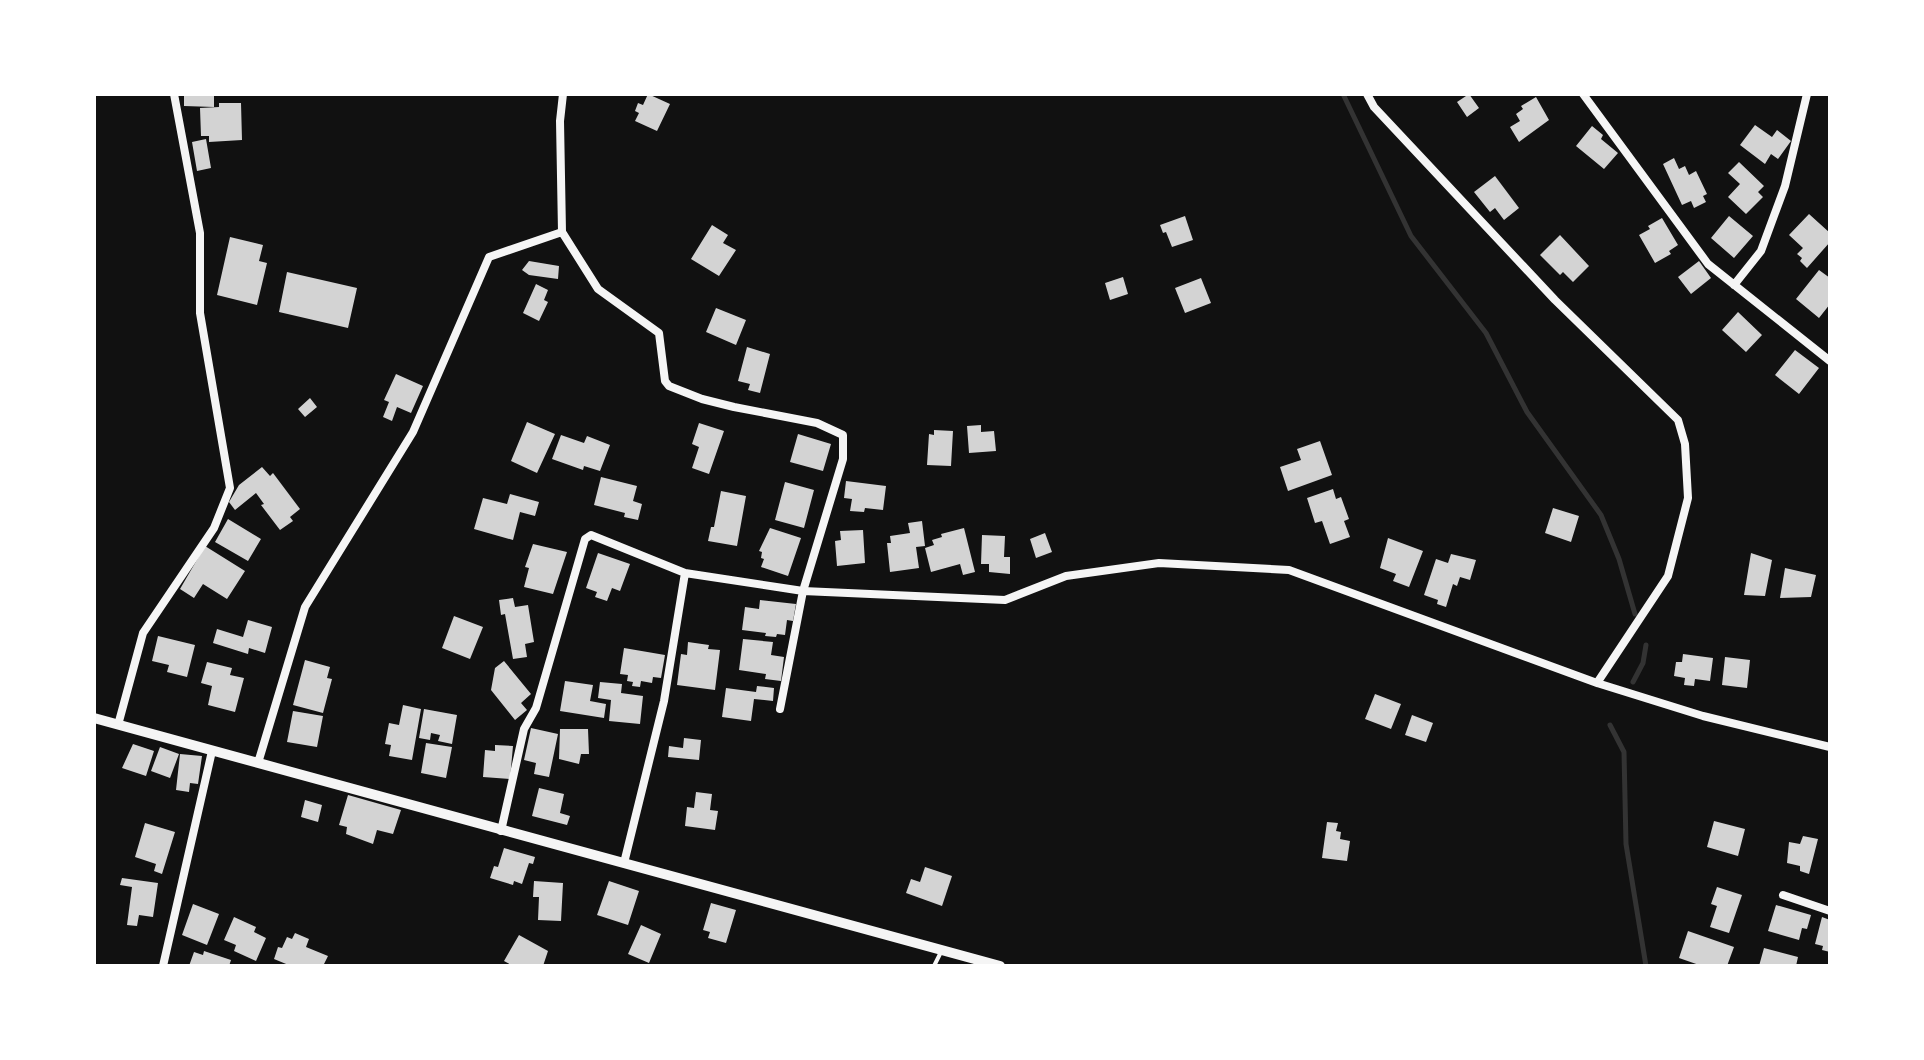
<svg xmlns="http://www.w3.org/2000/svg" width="1924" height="1060" font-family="'Asap Condensed',sans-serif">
  <rect width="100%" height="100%" fill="#111"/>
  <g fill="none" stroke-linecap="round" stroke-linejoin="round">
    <path stroke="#333" stroke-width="5" d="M1343,94L1411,236L1486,333L1527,412L1601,515L1619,559L1635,614
      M1633,682L1643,663L1646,645
      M1610,725L1624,752L1626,844L1646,966"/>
  </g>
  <path fill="#d3d3d3" d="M184,94H214V107L184,106Z
    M648,94L670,104L657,131L635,121L639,113L635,111L638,103L643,105Z
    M1469,94L1479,108L1467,117L1457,102Z
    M1536,97L1549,120L1519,142L1510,127L1520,121L1516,114L1523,109L1521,106Z
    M219,103H241L242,140L209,142V136H201L200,108L219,107Z
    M1755,125L1772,137L1777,130L1791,141L1778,159L1771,154L1765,164L1740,145Z
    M1592,126L1603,135L1601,139L1618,153L1604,169L1576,146Z
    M206,139L211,168L197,171L192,142Z
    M1674,158L1679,169L1685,166L1689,175L1696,171L1707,194L1703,196L1706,202L1694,208L1691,201L1682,205L1663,164Z
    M1739,162L1764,186L1758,192L1763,197L1746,214L1728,197L1740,184L1728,173Z
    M1495,176L1519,208L1504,220L1495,208L1490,212L1474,192Z
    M1809,214L1830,233V242L1807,268L1800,261L1802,258L1797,254L1803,248L1789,235Z
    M1185,216L1193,240L1172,247L1166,232L1163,233L1160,225Z
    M1729,216L1753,236L1734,258L1711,238Z
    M1662,218L1678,245L1669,251L1671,254L1655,263L1639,235L1650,229L1648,226Z
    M712,225L728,235L723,243L736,250L719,276L691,259Z
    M1560,235L1589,266L1573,282L1563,272L1560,275L1540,255Z
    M230,237L263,245L259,261L267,263L257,305L217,295Z
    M529,261L559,266L558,279L529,275L522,270Z
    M1699,261L1711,278L1691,294L1678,277Z
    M1819,270L1830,278V304L1819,318L1796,299Z
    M287,272L357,288L348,328L279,312Z
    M1123,277L1128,294L1110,300L1105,283Z
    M1201,278L1211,303L1185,313L1175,288Z
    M536,284L548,290L544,300L548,302L539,321L523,313Z
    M716,308L746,320L736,345L706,332Z
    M1738,312L1762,335L1746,352L1722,330Z
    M747,347L770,354L760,393L748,390L750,384L738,381Z
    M1795,350L1819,368L1799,394L1775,375Z
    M396,374L423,386L411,413L397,407L392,421L383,417L389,402L384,400Z
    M310,398L317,407L305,417L298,409Z
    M527,422L555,434L537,473L511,461Z
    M699,423L724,431L709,474L692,468L699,447L692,444Z
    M981,425V432L994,431L996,451L969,453L967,426Z
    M934,430L953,431L951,466L927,465L929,434L934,435Z
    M798,434L831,444L823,471L790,462Z
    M561,435L584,443L587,436L610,445L600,471L584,466L583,470L552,459Z
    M1320,441L1332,475L1288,491L1280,467L1301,460L1297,449Z
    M262,467L270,476L273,473L300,509L290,517L293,521L280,530L261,505L264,504L256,493L235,510L229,502L239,485Z
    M601,477L637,486L633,501L642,504L638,520L624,517L625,513L594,505Z
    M846,481L886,486L883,510L865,508L864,512L850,511L852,499L844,498Z
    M785,482L814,490L804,528L775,520Z
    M1333,489L1336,499L1341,497L1349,519L1344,521L1350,537L1330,544L1322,521L1315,523L1307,498Z
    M721,491L746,496L737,546L708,541L711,527H714Z
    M510,494L539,502L535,516L520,512L513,540L474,529L483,498L507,504Z
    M1553,508L1579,516L1571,542L1545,533Z
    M228,519L261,539L248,561L215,542Z
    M922,521L925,546L916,547L919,568L890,572L887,543H891L890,536L910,533L908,523Z
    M770,528L801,538L788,576L761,567L764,559L761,558L762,552L759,551Z
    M964,528L975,572L963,575L960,564L931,572L925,548L934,545L932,540L942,537L941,534Z
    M863,530L865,563L837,566L835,541L841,540L840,531Z
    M1045,533L1052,552L1036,558L1030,539Z
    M982,535L1005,536L1004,557H1010V574L989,572V564H981Z
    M1388,538L1423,551L1409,587L1393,581L1396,574L1380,568Z
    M533,544L567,552L553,594L524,587L529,568L525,567Z
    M205,546L245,571L227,599L203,584L194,598L180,589Z
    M598,553L630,564L620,591L612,588L607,601L595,597L597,592L586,588Z
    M1751,553L1772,560L1765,596L1744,595Z
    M1451,554L1476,560L1470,580L1460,577L1457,586L1453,584L1446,607L1437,604L1438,600L1424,595L1436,559L1448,563Z
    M1785,568L1816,575L1811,597L1780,598Z
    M513,598L515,607L528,605L534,642L525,644L527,657L513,659L505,614L501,615L499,600Z
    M760,600L796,604L793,621L787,620L785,635L777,634L776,637L765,636L766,633L742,630L745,607L759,609Z
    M454,616L483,627L470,659L442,648Z
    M248,620L272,627L265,653L249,648L248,654L213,643L217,629L243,637Z
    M158,636L195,645L187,677L167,672L169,665L152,661Z
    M743,639L773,642L771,655L784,657L781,681L765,679L766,674L739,670Z
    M688,642L709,645L708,649L720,650L715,690L677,685L681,654L687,655Z
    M624,648L665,655L661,678L653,677L652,683L641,681L640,687L632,686L633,682L627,681L628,675L620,674Z
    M1683,654L1713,658L1710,681L1695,679L1694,686L1684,685L1685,678L1674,676L1676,662H1682Z
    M1725,657L1750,660L1747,688L1722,685Z
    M305,660L330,667L327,678L332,679L323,713L293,705Z
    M504,661L531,694L521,703L527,710L515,720L491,690L495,668Z
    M207,662L232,668L230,675L244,678L235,712L208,705L212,686L201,683Z
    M565,681L593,685L590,701L606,704L604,718L560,711Z
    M600,682L622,684L621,693L643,696L640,724L609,721L611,700L598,698Z
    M757,686L774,688L773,701L754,699L751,721L722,717L726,688L756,692Z
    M1375,694L1401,704L1391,729L1365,719Z
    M403,705L421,709L412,760L389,756L391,745L385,744L389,723L399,725Z
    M424,709L457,715L452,744L438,741L440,735L431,733L430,740L419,738Z
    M293,711L323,716L317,747L287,742Z
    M1412,715L1433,723L1426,742L1405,735Z
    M531,728L558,734L549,777L534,774L536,763L524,760Z
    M560,729H588L589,754H581L579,764L559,759Z
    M684,738L701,740L699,760L668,757L669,746L683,748Z
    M426,743L452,747L446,778L421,773Z
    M133,744L154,751L146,776L122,768Z
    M495,745L513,746L510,779L483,777L485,750L495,751Z
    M160,747L179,754L170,778L151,771Z
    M180,754L202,756L198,784L190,783L189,792L176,790Z
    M539,788L564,794L560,813L570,816L567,825L532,816Z
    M696,792L712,794L710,810L718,811L715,830L685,826L687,807L694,808Z
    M348,795L401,810L393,834L377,830L373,844L346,834L347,827L339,825Z
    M305,800L322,805L318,822L301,817Z
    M1714,821L1745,829L1738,856L1707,847Z
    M1327,822L1338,823L1336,831L1341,832L1340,839L1350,841L1347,861L1322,858Z
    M145,823L175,832L162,874L154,871L156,864L135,857Z
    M1803,836L1818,839L1809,874L1800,871V866L1787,863L1789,842L1800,844Z
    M504,848L535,857L533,864L529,863L522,884L514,881L513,885L490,878L494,866L498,867Z
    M925,867L952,876L942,906L906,893L911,879L920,882Z
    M122,878L158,883L153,917L139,915L137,926L127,925L132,887L120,885Z
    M534,881L563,883L561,921L538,920L539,897H533Z
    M609,881L639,891L628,925L597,915Z
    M1717,887L1742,895L1729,933L1710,927L1717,906L1711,904Z
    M711,903L736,910L726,943L708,938L710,932L703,930Z
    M193,904L219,914L207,945L182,935Z
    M1776,905L1811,915L1807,929L1802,928L1799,940L1768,931Z
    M234,917L256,927L254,932L266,938L256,961L234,951L236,945L224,940Z
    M1822,917L1830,920V952L1822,950L1823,946L1815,944Z
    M641,925L661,934L649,963L628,954Z
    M1688,931L1734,947L1727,966H1702L1679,958Z
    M295,933L309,939L306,947L328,956L323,966H291L274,959L278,947L282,948L287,937L292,939Z
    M519,935L548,951L543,966H513L504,961Z
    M1764,948L1798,957L1796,966H1759Z
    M204,951L231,960L229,966H189L194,952L203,955Z"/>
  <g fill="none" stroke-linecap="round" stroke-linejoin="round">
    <path stroke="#f5f5f5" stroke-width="4" d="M934,966L942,950"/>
    <path stroke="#f5f5f5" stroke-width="8" d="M563,94L560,121L562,232L598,289L659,333L665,381L669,386L702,399L734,407L817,423L843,435V459L803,591L780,709
      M1367,94L1374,107L1555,300L1678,420L1685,444L1688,498L1668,576L1597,683
      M1583,94L1708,264L1830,361
      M1734,285L1761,251L1785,186L1807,94
      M118,725L143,633L214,528L230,488L200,313V233L174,94
      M258,763L305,607L413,432L489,257L562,232
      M501,831L524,729L536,708L585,539L591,535L685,573L803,591L1005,600L1066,576L1159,563L1289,570L1597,683L1703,716L1830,747
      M624,863L664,701L685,573
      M1783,895L1830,911
      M163,966L212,751"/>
    <path stroke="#f5f5f5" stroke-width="10" d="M94,718L1000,966"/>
  </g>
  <rect width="1924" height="1060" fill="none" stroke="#ffffff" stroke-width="192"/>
</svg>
